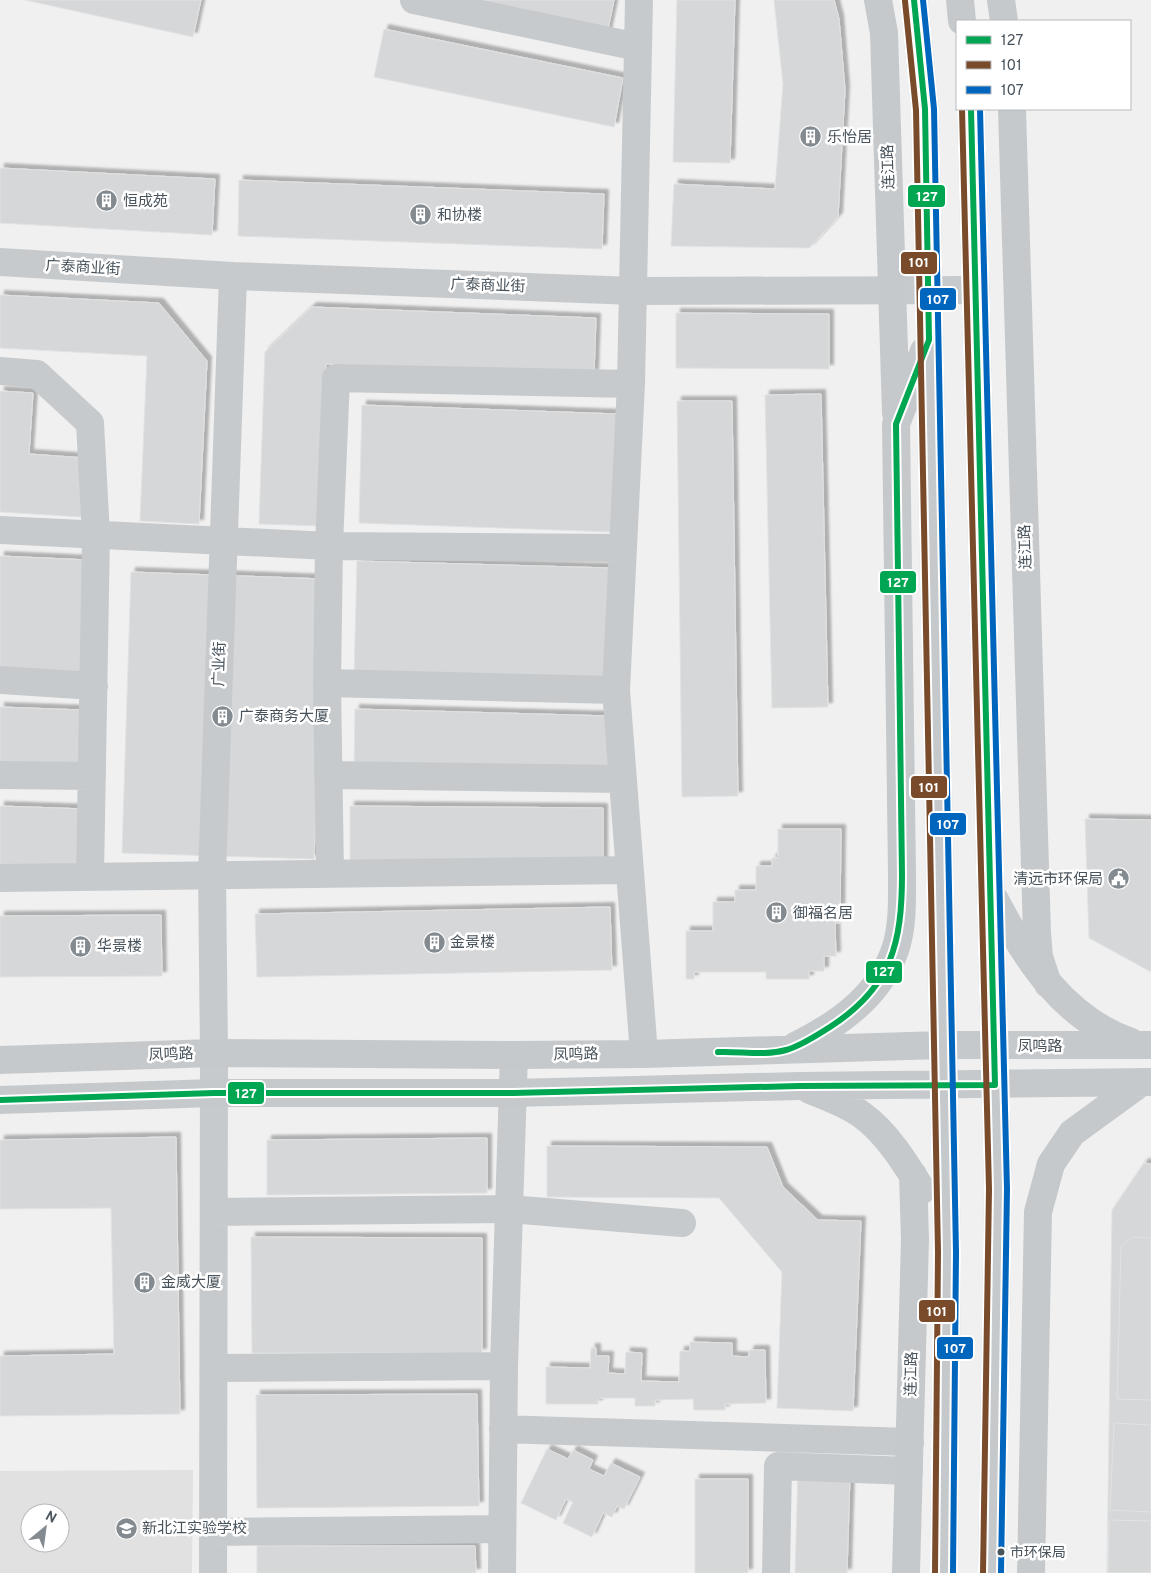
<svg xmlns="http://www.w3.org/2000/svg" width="1151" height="1573" font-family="Overpass,'Noto Sans SC',sans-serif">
  <defs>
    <filter id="shadow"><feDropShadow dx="4.5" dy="-4.5" stdDeviation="1" flood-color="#0004"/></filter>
  </defs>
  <rect width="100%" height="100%" fill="#f0f0f0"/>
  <path fill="#e2e1e2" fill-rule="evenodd" d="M193,1470L192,1573H0V1471ZM30,1513H60V1543H30Z"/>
  <path fill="#d6d7d8" stroke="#e1e2e3" filter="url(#shadow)" d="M25,0H201L193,37Z
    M454,0H614L607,34Z
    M677,0H735L730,163L673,162Z
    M774,0H834L839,19L845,90L838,217L809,248L671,246L674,184L775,189L783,84Z
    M384,29L623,78L614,127L374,77Z
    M0,168L215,179L212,235L0,223Z
    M239,180L604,194L602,249L238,236Z
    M0,295L159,303L207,361L199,524L140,521L147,356L0,348Z
    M312,307L596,318L594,374L326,364L321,526L259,524L265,352Z
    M676,313L829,314V369L676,368Z
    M0,391L33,393L29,454L85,458L82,517L0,512Z
    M821,394L828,707L772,708L765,395Z
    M677,401H732L738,796L682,797Z
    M362,405L618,414L614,532L359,523Z
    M0,556L88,560L83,675L0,671Z
    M357,561L610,568L607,684L354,677Z
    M131,572L324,579L314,859L122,853Z
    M0,707L83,710L81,767L0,764Z
    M355,709L611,716L609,773L354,766Z
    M0,806L86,809L84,868L0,866Z
    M350,806L603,808V867L350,865Z
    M1085,819L1151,820V972L1089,938Z
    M778,829H841L840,923H835L836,956H824V971H809V979H766V972H694V979H686V931H713V902H735V890H756V866H772V858H778Z
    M610,907L612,970L257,977L255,914Z
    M161,915L162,976L0,977V916Z
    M176,1137L180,1414L0,1416V1356L114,1354L111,1208L0,1209V1140Z
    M487,1138V1193L267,1195V1140Z
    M547,1146L767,1147L783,1187L818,1220L861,1221L853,1411L777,1408L782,1272L719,1198L547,1197Z
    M1144,1163L1151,1164V1573H1107L1112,1210Z
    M251,1237L482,1238V1353H252Z
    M1132,1237L1151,1238V1400L1117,1399L1121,1247Z
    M690,1342L732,1343V1356L748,1357L750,1350H765L766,1403L725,1404V1410H694L693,1399L655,1400V1406H635V1398H598V1404H546V1367L590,1368L591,1348H596V1356H609L608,1373L625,1374L626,1352L642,1353L641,1381L679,1382L680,1351H690Z
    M477,1394L479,1506L257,1508L256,1395Z
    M1114,1423L1151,1425V1512L1110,1510Z
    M547,1449L568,1459L573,1450L593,1460L589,1469L604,1476L611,1463L640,1477L624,1509L617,1506L612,1517L603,1513L592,1537L563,1523L573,1502L566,1499L556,1520L521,1503Z
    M798,1473L850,1475L847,1573H795Z
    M695,1479H748V1573H695Z
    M1109,1520L1151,1521V1573H1108Z
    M257,1546H475L476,1573H257Z"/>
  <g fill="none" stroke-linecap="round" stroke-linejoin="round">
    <path stroke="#c7cacc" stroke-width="28" d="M414,0L638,47
      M639,0L631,384L616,690L644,1054
      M0,262L233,276L634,291L976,290
      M0,371L37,374L90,423L96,535L90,876
      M0,530L329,546L623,548
      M0,680L94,686
      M327,683L330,873
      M616,690L327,683L329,546L336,378L631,384
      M0,775L92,776
      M328,775L623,779
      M0,878L629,870
      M214,1212L509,1209L682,1223
      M214,1368L504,1366
      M503,1429L910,1442
      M213,1532L502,1529
      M213,1573L214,1053L212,874L233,276
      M502,1573L504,1366L514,1055
      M776,1573L778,1466L909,1471"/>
    <path stroke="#c6c9cb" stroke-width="28" d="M878,0L884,33L896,413
      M914,0L925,109L947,1252L944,1573
      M960,0L962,21
      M1001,0L1004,21
      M971,109L998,1189L992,1573
      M1012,109L1037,933L1039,957L1048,984
      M995,900C1026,959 1064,1019 1131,1042
      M795,1046C838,1025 881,995 896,947C903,924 902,898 902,874L896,424L924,351
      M0,1060L214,1053L514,1055L644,1054L942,1045H1151
      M810,1090C827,1097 847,1104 862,1115C887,1133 906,1164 922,1190
      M0,1100L214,1093H513L799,1086L1151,1082
      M906,1573L915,1239L913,1175
      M1031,1573L1038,1212L1051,1164L1072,1133L1142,1082"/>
    <defs>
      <path id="bus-1" d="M718,1052C740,1051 765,1056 786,1050C801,1046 817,1035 830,1027C892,987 902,943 902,874L896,424L929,340L925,109L914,0
        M0,1100L214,1093H513L799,1086L995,1085L971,109"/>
      <path id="bus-2" d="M905,1L916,110L938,1252L935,1573
        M962,109L989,1189L983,1573"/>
      <path id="bus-3" d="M923,0L934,109L956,1252L953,1573
        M980,109L1007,1189L1001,1573"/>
    </defs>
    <use href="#bus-1" stroke="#fff" stroke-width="10"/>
    <use href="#bus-2" stroke="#fff" stroke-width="10"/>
    <use href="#bus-3" stroke="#fff" stroke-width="10"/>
    <use href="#bus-1" stroke="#00a651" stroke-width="6"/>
    <use href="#bus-2" stroke="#7a4b2a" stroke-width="6"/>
    <use href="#bus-3" stroke="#0065bd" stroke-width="6"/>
  </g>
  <defs>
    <symbol id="building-disc" viewBox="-11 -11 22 22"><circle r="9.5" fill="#838a90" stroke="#fff"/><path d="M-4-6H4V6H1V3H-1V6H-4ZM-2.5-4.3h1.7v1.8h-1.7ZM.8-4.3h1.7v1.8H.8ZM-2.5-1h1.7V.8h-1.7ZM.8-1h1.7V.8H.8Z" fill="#fff"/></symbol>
    <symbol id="civic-disc" viewBox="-11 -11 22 22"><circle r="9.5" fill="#838a90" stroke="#fff"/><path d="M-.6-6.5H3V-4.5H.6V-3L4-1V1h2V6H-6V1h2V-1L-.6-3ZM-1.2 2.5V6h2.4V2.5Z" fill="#fff"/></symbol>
    <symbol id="school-disc" viewBox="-11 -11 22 22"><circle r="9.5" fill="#838a90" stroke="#fff"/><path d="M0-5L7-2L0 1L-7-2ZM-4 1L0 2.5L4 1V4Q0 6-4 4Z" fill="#fff"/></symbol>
  </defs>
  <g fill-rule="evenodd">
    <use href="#building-disc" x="798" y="124" width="25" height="25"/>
    <use href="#building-disc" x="94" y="188" width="25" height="25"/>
    <use href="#building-disc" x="408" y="202" width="25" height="25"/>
    <use href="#building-disc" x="210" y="704" width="25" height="25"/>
    <use href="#civic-disc" x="1106" y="866" width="25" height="25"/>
    <use href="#building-disc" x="764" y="900" width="25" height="25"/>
    <use href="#building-disc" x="422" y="930" width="25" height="25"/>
    <use href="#building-disc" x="68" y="934" width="25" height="25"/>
    <use href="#building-disc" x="132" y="1270" width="25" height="25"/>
    <use href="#school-disc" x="114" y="1516" width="25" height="25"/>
  </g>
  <circle fill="#48535c" stroke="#fff" stroke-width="2" cx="1001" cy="1552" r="4.5"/>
  <g text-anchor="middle" stroke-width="5" stroke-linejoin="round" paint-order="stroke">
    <g font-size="14" fill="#48535c" stroke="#fff" text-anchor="start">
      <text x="1010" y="1557">市环保局</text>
    </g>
    <g font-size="15" fill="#48535c" stroke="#fff" text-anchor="start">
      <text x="827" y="142">乐怡居</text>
      <text x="123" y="206">恒成苑</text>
      <text x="437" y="220">和协楼</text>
      <text x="239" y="721">广泰商务大厦</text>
      <text x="1103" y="884" text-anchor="end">清远市环保局</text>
      <text x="793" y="918">御福名居</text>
      <text x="450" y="947">金景楼</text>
      <text x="97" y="951">华景楼</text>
      <text x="161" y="1287">金威大厦</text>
      <text x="142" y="1533">新北江实验学校</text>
    </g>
    <g font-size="15" fill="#48535c" stroke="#fff">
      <text transform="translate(888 167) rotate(-92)" y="5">连江路</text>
      <text transform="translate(83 267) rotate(3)" y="5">广泰商业街</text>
      <text transform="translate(488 285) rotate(2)" y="5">广泰商业街</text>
      <text transform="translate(1025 547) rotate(-92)" y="5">连江路</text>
      <text transform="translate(219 664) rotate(-88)" y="5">广业街</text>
      <text x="1040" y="1051">凤鸣路</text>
      <text transform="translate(171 1054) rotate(-2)" y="5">凤鸣路</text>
      <text transform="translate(576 1054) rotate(-1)" y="5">凤鸣路</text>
      <text transform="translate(911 1374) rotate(-89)" y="5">连江路</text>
    </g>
  </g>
  <g stroke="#fff" stroke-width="2">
    <rect x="907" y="184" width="39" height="24" rx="5" fill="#00a651"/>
    <rect x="900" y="251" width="38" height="24" rx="5" fill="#7a4b2a"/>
    <rect x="919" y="287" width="38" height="24" rx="5" fill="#0065bd"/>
    <rect x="879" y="570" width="38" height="24" rx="5" fill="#00a651"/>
    <rect x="910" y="775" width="38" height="24" rx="5" fill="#7a4b2a"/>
    <rect x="929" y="812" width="38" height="24" rx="5" fill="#0065bd"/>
    <rect x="865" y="960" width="38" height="24" rx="5" fill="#00a651"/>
    <rect x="227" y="1081" width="38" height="24" rx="5" fill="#00a651"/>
    <rect x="918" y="1299" width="38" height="24" rx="5" fill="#7a4b2a"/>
    <rect x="936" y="1336" width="38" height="24" rx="5" fill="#0065bd"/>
  </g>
  <g font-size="14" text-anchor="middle" font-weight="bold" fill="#fff">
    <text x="927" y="201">127</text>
    <text x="919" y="267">101</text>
    <text x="938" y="304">107</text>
    <text x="898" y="587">127</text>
    <text x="929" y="792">101</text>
    <text x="948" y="829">107</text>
    <text x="884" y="976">127</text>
    <text x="246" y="1098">127</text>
    <text x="937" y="1316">101</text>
    <text x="955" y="1353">107</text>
  </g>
  <rect x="956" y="20" width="175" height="90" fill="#ffffff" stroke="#b6babe"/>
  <rect x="966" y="36" width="25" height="8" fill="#00a651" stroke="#b6babe"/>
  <text x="1001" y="45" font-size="15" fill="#48535c">127</text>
  <rect x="966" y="61" width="25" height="8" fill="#7a4b2a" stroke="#b6babe"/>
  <text x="1001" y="70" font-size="15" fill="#48535c">101</text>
  <rect x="966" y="86" width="25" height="8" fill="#0065bd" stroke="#b6babe"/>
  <text x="1001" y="95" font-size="15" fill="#48535c">107</text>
  <g transform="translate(45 1528) rotate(29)"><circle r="24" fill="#ffffff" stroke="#b6babe"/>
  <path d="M0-4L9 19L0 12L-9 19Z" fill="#838a90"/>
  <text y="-8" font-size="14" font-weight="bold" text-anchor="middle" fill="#48535c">N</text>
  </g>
</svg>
